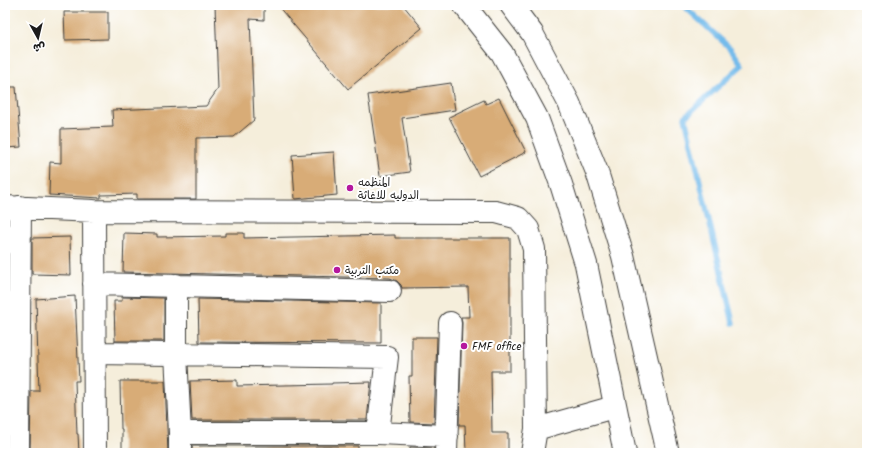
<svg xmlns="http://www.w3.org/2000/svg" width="872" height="458" font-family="Kalam,'Playpen Sans Arabic',sans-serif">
  <rect width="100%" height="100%" fill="#fff"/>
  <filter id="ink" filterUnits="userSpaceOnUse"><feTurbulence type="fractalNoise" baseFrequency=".025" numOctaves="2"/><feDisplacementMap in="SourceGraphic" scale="8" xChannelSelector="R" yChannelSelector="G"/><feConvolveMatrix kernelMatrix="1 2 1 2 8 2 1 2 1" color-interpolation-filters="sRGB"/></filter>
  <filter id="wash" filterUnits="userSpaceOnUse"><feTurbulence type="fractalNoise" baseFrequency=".012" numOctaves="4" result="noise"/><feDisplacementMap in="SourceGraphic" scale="16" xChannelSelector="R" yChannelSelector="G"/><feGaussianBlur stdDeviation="0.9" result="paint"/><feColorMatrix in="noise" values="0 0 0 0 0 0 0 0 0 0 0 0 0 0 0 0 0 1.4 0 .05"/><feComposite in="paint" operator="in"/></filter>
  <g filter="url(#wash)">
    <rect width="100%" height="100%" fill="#f5eedb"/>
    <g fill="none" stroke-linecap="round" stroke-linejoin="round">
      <path stroke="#73bbeb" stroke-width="5.5" d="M683,5L731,49L742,65L685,117L733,323"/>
    </g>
    <g id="blocks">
      <path fill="#d8ac77" d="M215,5H264V20L250,19L254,120L234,137L196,138V199H137V194L101,195V198L49,195L50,162L61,163V129L113,127L112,110L206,106L218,89Z
        M277,5H403L422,28L348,89Z
        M64,12H108V39L65,40Z
        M451,83L455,110L402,118L410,172L380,176L368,95Z
        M5,87H16L21,147L5,148Z
        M499,98L526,152L479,176L449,117L484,100L486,104Z
        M334,152L337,195L295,199L292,155Z
        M124,233L157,234V237L225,236V233H244V238L395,235V238H510V371H491L492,433H508V453H466L465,425H459L462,323L461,317H469L468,287L402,288L401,285L397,281L390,278L123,272Z
        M70,237L71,275L32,274V238Z
        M5,238H7V273H5Z
        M75,296L79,381H75L77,434H78L79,453H30L31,391H39L36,299Z
        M122,297L164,298V341H115L114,301H122Z
        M198,299L381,303V343L199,342Z
        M412,337H437L434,423L410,422L409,376H412Z
        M237,380V386L332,384V383L371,382L367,420H192L190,381Z
        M120,381H165L168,453H122V429H121Z
        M192,446H358V453H192Z
        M410,447L434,448V453H410Z"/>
    </g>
  </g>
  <g filter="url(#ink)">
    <use href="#blocks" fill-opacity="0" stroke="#3d3c39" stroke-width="1"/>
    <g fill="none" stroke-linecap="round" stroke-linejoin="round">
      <defs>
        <path id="minor" d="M5,207L94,211L496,212L518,218L528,229L534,249L536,429L532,453
          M94,211L95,453
          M94,284L390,291
          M176,285V354L180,433V453
          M95,353L387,357L378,433
          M536,429L614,407
          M180,433H378L447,436
          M18,453L20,207
          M446,453L450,323"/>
        <path id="highway" d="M464,5L502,53L537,118L561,184L586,264L625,453
          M511,5L532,33L569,103L597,172L623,256L668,453"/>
      </defs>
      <use href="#minor" stroke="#3d3c39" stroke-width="24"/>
      <use href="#highway" stroke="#3d3c39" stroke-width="24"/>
      <use href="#minor" stroke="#fff" stroke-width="22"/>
      <use href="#highway" stroke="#fff" stroke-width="22"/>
    </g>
  </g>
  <g fill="#b5179e" stroke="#fff" stroke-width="1.5">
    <circle cx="350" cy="188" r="4"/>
    <circle cx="337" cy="270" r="4"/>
    <circle cx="464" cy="346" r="4"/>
  </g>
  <g text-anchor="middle" stroke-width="4" stroke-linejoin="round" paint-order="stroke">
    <g font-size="11" fill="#1c1c1c" stroke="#fff" text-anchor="start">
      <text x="358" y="186">المنظمه<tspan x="358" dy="13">الدوليه للاغاثة</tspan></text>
      <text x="345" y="274">مكتب التربية</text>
      <text x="472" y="350">FMF office</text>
    </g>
  </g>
  <rect width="872" height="458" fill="none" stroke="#fff" stroke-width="20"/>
  <g transform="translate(38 38) rotate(172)" stroke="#ffffff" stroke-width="3" paint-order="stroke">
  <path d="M0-3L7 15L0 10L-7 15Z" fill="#1c1c1c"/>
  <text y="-6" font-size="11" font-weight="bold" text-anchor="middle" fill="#1c1c1c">ش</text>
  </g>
</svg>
